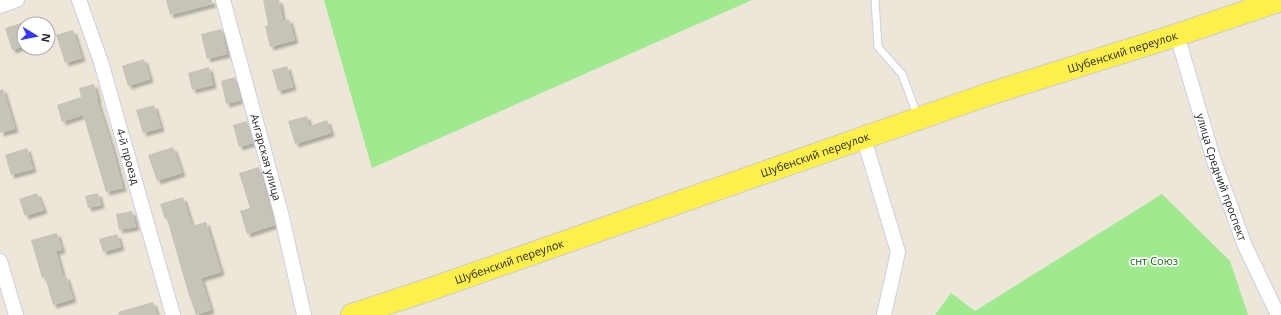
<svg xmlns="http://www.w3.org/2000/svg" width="1281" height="315" font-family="'Open Sans',sans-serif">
  <defs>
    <filter id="shadow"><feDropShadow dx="3.5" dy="3.5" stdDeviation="1" flood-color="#0004"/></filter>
  </defs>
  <rect width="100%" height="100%" fill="#ece7d8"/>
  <path fill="#9fe98e" d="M324,0H752L372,168Z
    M1162,194L1230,261L1248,315H935L951,293L975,311Z"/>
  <path fill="#c7c3b8" filter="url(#shadow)" d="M166,0H212V4L170,15Z
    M263,0H279L283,21L289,19L295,40L270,47L265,26L268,25Z
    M24,22V46L12,50L5,28Z
    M222,29L227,54L207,59L201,34Z
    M73,30L82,58L65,63L56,35Z
    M144,59L150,79L128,86L122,66Z
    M287,66L293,87L278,91L272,70Z
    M209,67L213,85L192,90L188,73Z
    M235,77L241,100L226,104L221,81Z
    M94,84L98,100H97L113,150L123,188L106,192L83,115L62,122L57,105L81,97L79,88Z
    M3,89L15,129L0,133V90Z
    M154,105L161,128L143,133L136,110Z
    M307,116L309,126L327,120L331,133L295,144L288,121Z
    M247,121L253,143L239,147L233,125Z
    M173,147L182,173L157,181L148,155Z
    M27,148L33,169L11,175L5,155Z
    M259,167L275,225L247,234L240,211L250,208L239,173Z
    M37,193L44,210L25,216L19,199Z
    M98,193L101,205L88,208L85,196Z
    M183,197L192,226L206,222L221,272L201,278L211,310L196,315L188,292L167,219H165L160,204Z
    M132,211L136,227L119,230L116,214Z
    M57,233L62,250L56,251L63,277L66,276L73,299L53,305L45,277L42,278L31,240Z
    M117,234L121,247L103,252L99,239Z
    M153,302L157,315H119L118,312Z"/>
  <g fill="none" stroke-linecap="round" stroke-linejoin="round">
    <defs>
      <path id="service" d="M875,0L878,47L902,74L918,117"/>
      <g id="minor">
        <path id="s1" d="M79,0L101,62L173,315"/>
        <path id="s2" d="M223,0L281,213L304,315"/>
        <path d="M0,6L17,0"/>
        <path id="s3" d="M1177,35L1214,161L1245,246L1278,315"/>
        <path d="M864,139L898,252L884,315"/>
        <path d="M0,261L16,315"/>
      </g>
      <g id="primary">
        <path id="s4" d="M352,315L428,290L989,94L1177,35L1281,0"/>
      </g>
    </defs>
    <use href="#service" stroke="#cdcee3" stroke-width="9"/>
    <use href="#minor" stroke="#cdcee3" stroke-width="16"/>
    <use href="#primary" stroke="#cbcbcb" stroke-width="24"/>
    <use href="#service" stroke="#fff" stroke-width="7"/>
    <use href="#minor" stroke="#fff" stroke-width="14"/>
    <use href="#primary" stroke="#fef04b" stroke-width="22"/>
  </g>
  <g text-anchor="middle" stroke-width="3.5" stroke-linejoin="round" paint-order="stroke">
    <g font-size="11" fill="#282828" stroke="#fff">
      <text dy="4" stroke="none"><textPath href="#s4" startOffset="814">Шубенский переулок</textPath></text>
      <text dy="4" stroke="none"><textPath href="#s4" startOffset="490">Шубенский переулок</textPath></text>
      <text dy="4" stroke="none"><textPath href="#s1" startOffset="164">4-й проезд</textPath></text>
      <text dy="4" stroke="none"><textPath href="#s2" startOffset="163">Ангарская улица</textPath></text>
      <text dy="4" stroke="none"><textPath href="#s3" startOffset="149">улица Средний проспект</textPath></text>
      <text dy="4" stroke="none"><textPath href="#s4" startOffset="166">Шубенский переулок</textPath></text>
    </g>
    <g font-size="11" fill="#176b12" stroke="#fff">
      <text x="1154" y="265">снт Союз</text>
    </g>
  </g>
  <g transform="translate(36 36) rotate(100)"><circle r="19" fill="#ffffff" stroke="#a9a9a9"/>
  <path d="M0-3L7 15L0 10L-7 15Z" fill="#3238ff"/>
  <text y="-6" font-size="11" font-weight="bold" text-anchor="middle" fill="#282828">N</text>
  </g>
</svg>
